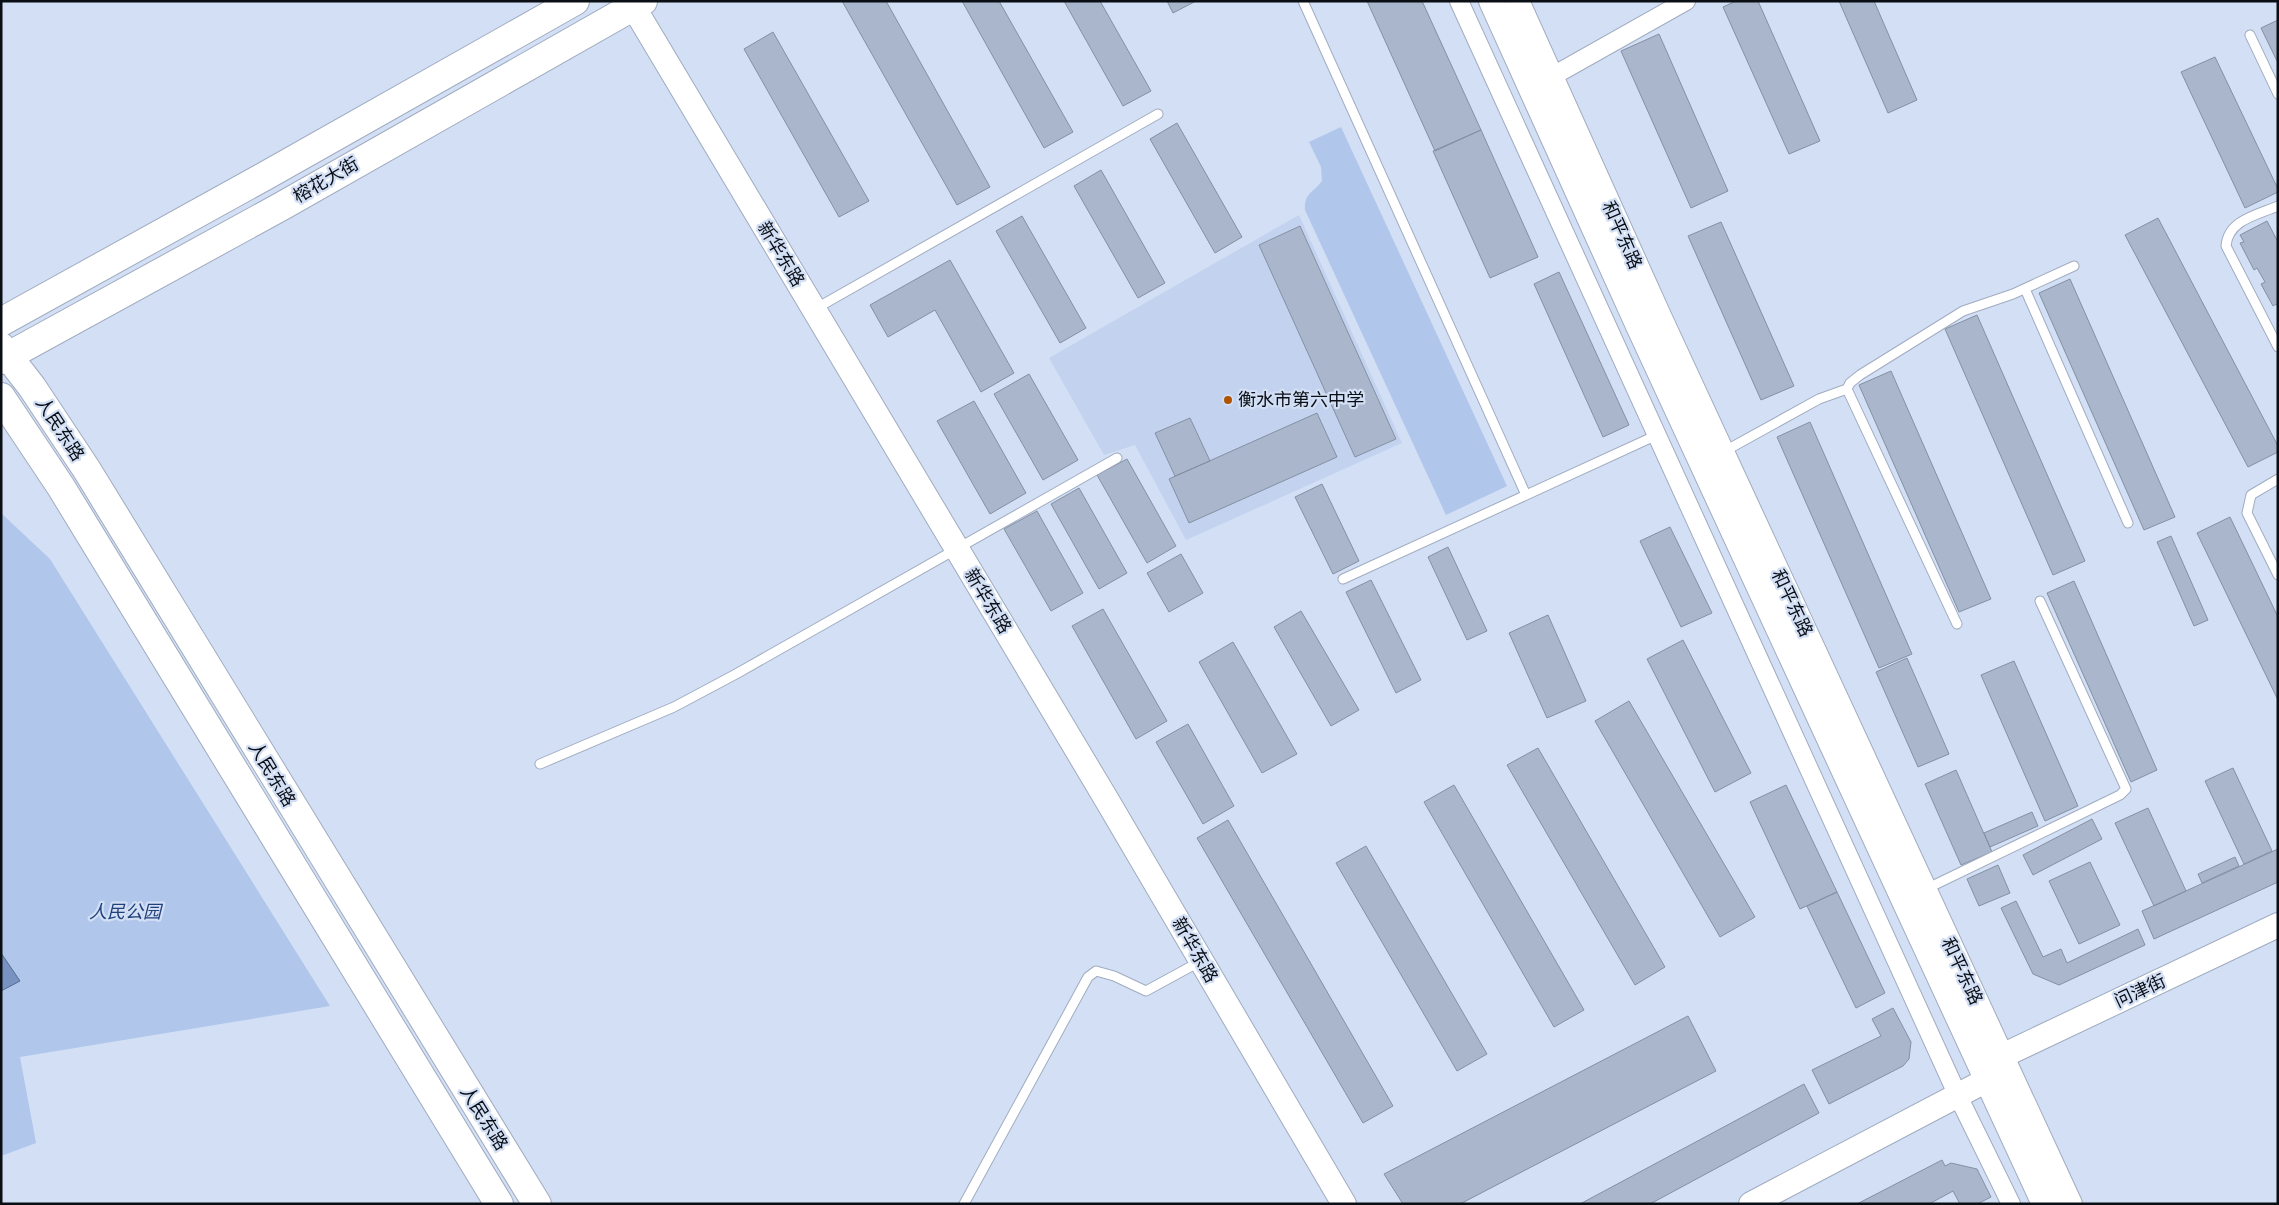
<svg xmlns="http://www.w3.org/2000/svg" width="2279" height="1205" font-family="'Times New Roman','Noto Sans SC',serif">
  <rect width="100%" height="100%" fill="#d2dff4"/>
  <path fill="#c3d3ef" d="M1299,215L1402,443L1186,540L1135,445L1104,455L1049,358Z"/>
  <path fill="#b0c6eb" d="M1341,127L1507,486L1446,515L1305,210C1304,193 1313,193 1322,181L1321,167L1309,142Z
    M1,513L50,559L330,1006L20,1057L36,1143L1,1156Z"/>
  <path fill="#7893c2" stroke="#576b8e" d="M1,953L20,981L1,991Z"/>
  <path fill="#aab6cb" stroke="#8490a3" d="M842,1H886L990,187L957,205Z
    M962,1H999L1073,132L1044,148Z
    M1064,1H1100L1151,91L1123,106Z
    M1167,1H1196L1173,13Z
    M1367,1H1422L1481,130L1435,151Z
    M1736,1H1758L1820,141L1789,154L1723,7Z
    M1839,1H1874L1917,100L1888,113Z
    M2278,20V63L2261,28Z
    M773,32L869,201L839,217L744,49Z
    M1659,34L1728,191L1691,208L1621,51Z
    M2215,57L2278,189V192L2245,208L2181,72Z
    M1177,123L1242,237L1215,253L1150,139Z
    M1481,130L1538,257L1490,278L1433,151Z
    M1101,170L1165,283L1138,298L1074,186Z
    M1022,216L1086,328L1060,343L996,231Z
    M2158,218L2278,446V452L2248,467L2125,235Z
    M2267,221L2278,242V307L2276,304L2273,306L2261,284L2265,282L2257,268L2254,270L2240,243L2244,242L2240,235Z
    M1721,222L1794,386L1761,400L1688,236Z
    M1300,226L1396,439L1355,457L1259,245Z
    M950,260L1014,373L981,392L935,310L888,337L870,305Z
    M1559,272L1629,425L1603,437L1534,284Z
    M2070,279L2175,517L2144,530L2039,293Z
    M1977,315L2085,561L2053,575L1945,329Z
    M1891,371L1991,599L1959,612L1859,385Z
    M1029,374L1078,460L1043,480L994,394Z
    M974,401L1026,493L990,514L937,421Z
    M1317,413L1337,457L1189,523L1169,479Z
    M1190,418L1210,461L1175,476L1155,433Z
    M1810,422L1912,654L1879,668L1777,437Z
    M1127,459L1176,546L1147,563L1097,475Z
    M1322,484L1359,561L1333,574L1295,497Z
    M1079,488L1127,573L1099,589L1051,504Z
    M1037,511L1083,593L1051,611L1004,529Z
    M2230,517L2278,617V700L2197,533Z
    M1670,527L1712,613L1681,627L1640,541Z
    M2171,536L2208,620L2194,626L2157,542Z
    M1448,547L1487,631L1467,640L1428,557Z
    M1181,554L1203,593L1169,612L1147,573Z
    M1371,580L1421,680L1396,693L1346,592Z
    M2074,581L2157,770L2131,782L2047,593Z
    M1103,609L1167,721L1136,739L1072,626Z
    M1301,611L1359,710L1331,726L1274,627Z
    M1548,615L1586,701L1547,718L1509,633Z
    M1683,640L1751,773L1715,792L1647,659Z
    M1233,642L1297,754L1262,773L1199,662Z
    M1907,658L1949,754L1918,767L1876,672Z
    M2014,661L2078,806L2045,821L1981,675Z
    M1629,701L1755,917L1720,937L1595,721Z
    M1188,724L1234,806L1203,824L1156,742Z
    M1538,748L1665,967L1635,985L1507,765Z
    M2233,768L2272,851L2244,864L2205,781Z
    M1956,770L1992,852L1961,865L1925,784Z
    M1454,785L1584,1010L1554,1027L1424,802Z
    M1786,785L1837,892L1800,909L1750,802Z
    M2148,808L2186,891L2154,906L2115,823Z
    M2032,812L2038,826L1990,847L1984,833Z
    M2092,819L2102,839L2033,875L2023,855Z
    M1228,820L1393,1106L1363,1123L1197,838Z
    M1366,846L1487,1054L1457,1071L1336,863Z
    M2278,849V882L2154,939L2142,911Z
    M2235,857L2239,866L2202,883L2198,874Z
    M2090,862L2120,925L2079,944L2049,881Z
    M1998,865L2010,893L1979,906L1967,879Z
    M1837,892L1885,993L1856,1008L1807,906Z
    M2016,901L2043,957L2061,949L2067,963L2138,929L2145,945L2059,985L2033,974L2001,908Z
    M1893,1008L1911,1042L1909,1059L1903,1066L1829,1104L1812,1070L1881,1036L1872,1019Z
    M1688,1016L1716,1071L1460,1204H1403L1384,1174Z
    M1804,1084L1819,1113L1650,1204H1580Z
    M1942,1160L1945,1166L1951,1163L1977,1169L1991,1197L1977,1204H1960L1953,1191L1929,1204H1857Z"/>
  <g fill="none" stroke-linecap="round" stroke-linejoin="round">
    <defs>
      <path id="lane" d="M1303,1L1526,495
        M2250,35L2278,94
        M2278,206C2257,215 2228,220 2226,246L2278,347
        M2025,289L2128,523
        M815,309L1158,114
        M1723,452L1819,399L1847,389
        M2278,479L2251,495L2247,513L2278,575
        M1343,579L1657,435
        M1957,624L1847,389L1850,383L1860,375L1963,311L2013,294L2074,266
        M540,764L674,707L736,674L1117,458
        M1926,889L2120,795L2126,789L2040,601
        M964,1204L1088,977L1096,971L1114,976L1146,991L1201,961"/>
      <path id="street" d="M1459,1L1958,1096L2011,1204
        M1551,77L1686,1"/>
      <path id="secondary" d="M630,1L1108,802L1344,1204
        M1491,1L1638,326L2044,1204
        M1517,1L1659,316L2070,1204
        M2002,1056L2278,925
        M1751,1204L1987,1080"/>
      <path id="primary" d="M1,322L265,176L575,1
        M1,347L32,387L87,470L537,1204
        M1,360L282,206L643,1
        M1,397L61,487L499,1204"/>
    </defs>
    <use href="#lane" stroke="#a0acc0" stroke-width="11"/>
    <use href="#street" stroke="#a0acc0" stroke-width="20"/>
    <use href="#secondary" stroke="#a0acc0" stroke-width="26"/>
    <use href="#primary" stroke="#a0acc0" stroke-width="30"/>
    <use href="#lane" stroke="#fff" stroke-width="9"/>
    <use href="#street" stroke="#fff" stroke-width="18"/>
    <use href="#secondary" stroke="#fff" stroke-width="24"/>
    <use href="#primary" stroke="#fff" stroke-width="28"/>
  </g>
  <circle fill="#b15300" stroke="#d2dff4" stroke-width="2" cx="1228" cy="400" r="5"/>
  <g text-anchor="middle" stroke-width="4.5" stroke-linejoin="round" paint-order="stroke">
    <g font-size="18" fill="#0a0e15" stroke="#d2dff4">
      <text transform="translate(326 180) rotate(-30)" y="6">榕花大街</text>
      <text transform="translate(1622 235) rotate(66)" y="6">和平东路</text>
      <text transform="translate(781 254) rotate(59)" y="6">新华东路</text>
      <text transform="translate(60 429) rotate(57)" y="6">人民东路</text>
      <text transform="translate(988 601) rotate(59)" y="6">新华东路</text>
      <text transform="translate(1792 603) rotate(65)" y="6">和平东路</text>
      <text transform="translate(272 774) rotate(59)" y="6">人民东路</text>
      <text transform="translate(1195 950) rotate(60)" y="6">新华东路</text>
      <text transform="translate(1962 971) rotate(65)" y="6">和平东路</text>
      <text transform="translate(2140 991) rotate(-25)" y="6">问津街</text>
      <text transform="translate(484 1118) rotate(58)" y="6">人民东路</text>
    </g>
    <g font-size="18" fill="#0a0e15" stroke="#d2dff4" text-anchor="start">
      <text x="1238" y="406">衡水市第六中学</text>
    </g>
    <g font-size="18" font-style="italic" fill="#20417b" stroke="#d2dff4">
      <text x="125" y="918">人民公园</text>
    </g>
  </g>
  <rect width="2279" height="1205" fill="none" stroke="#0a0e15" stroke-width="5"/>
</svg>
